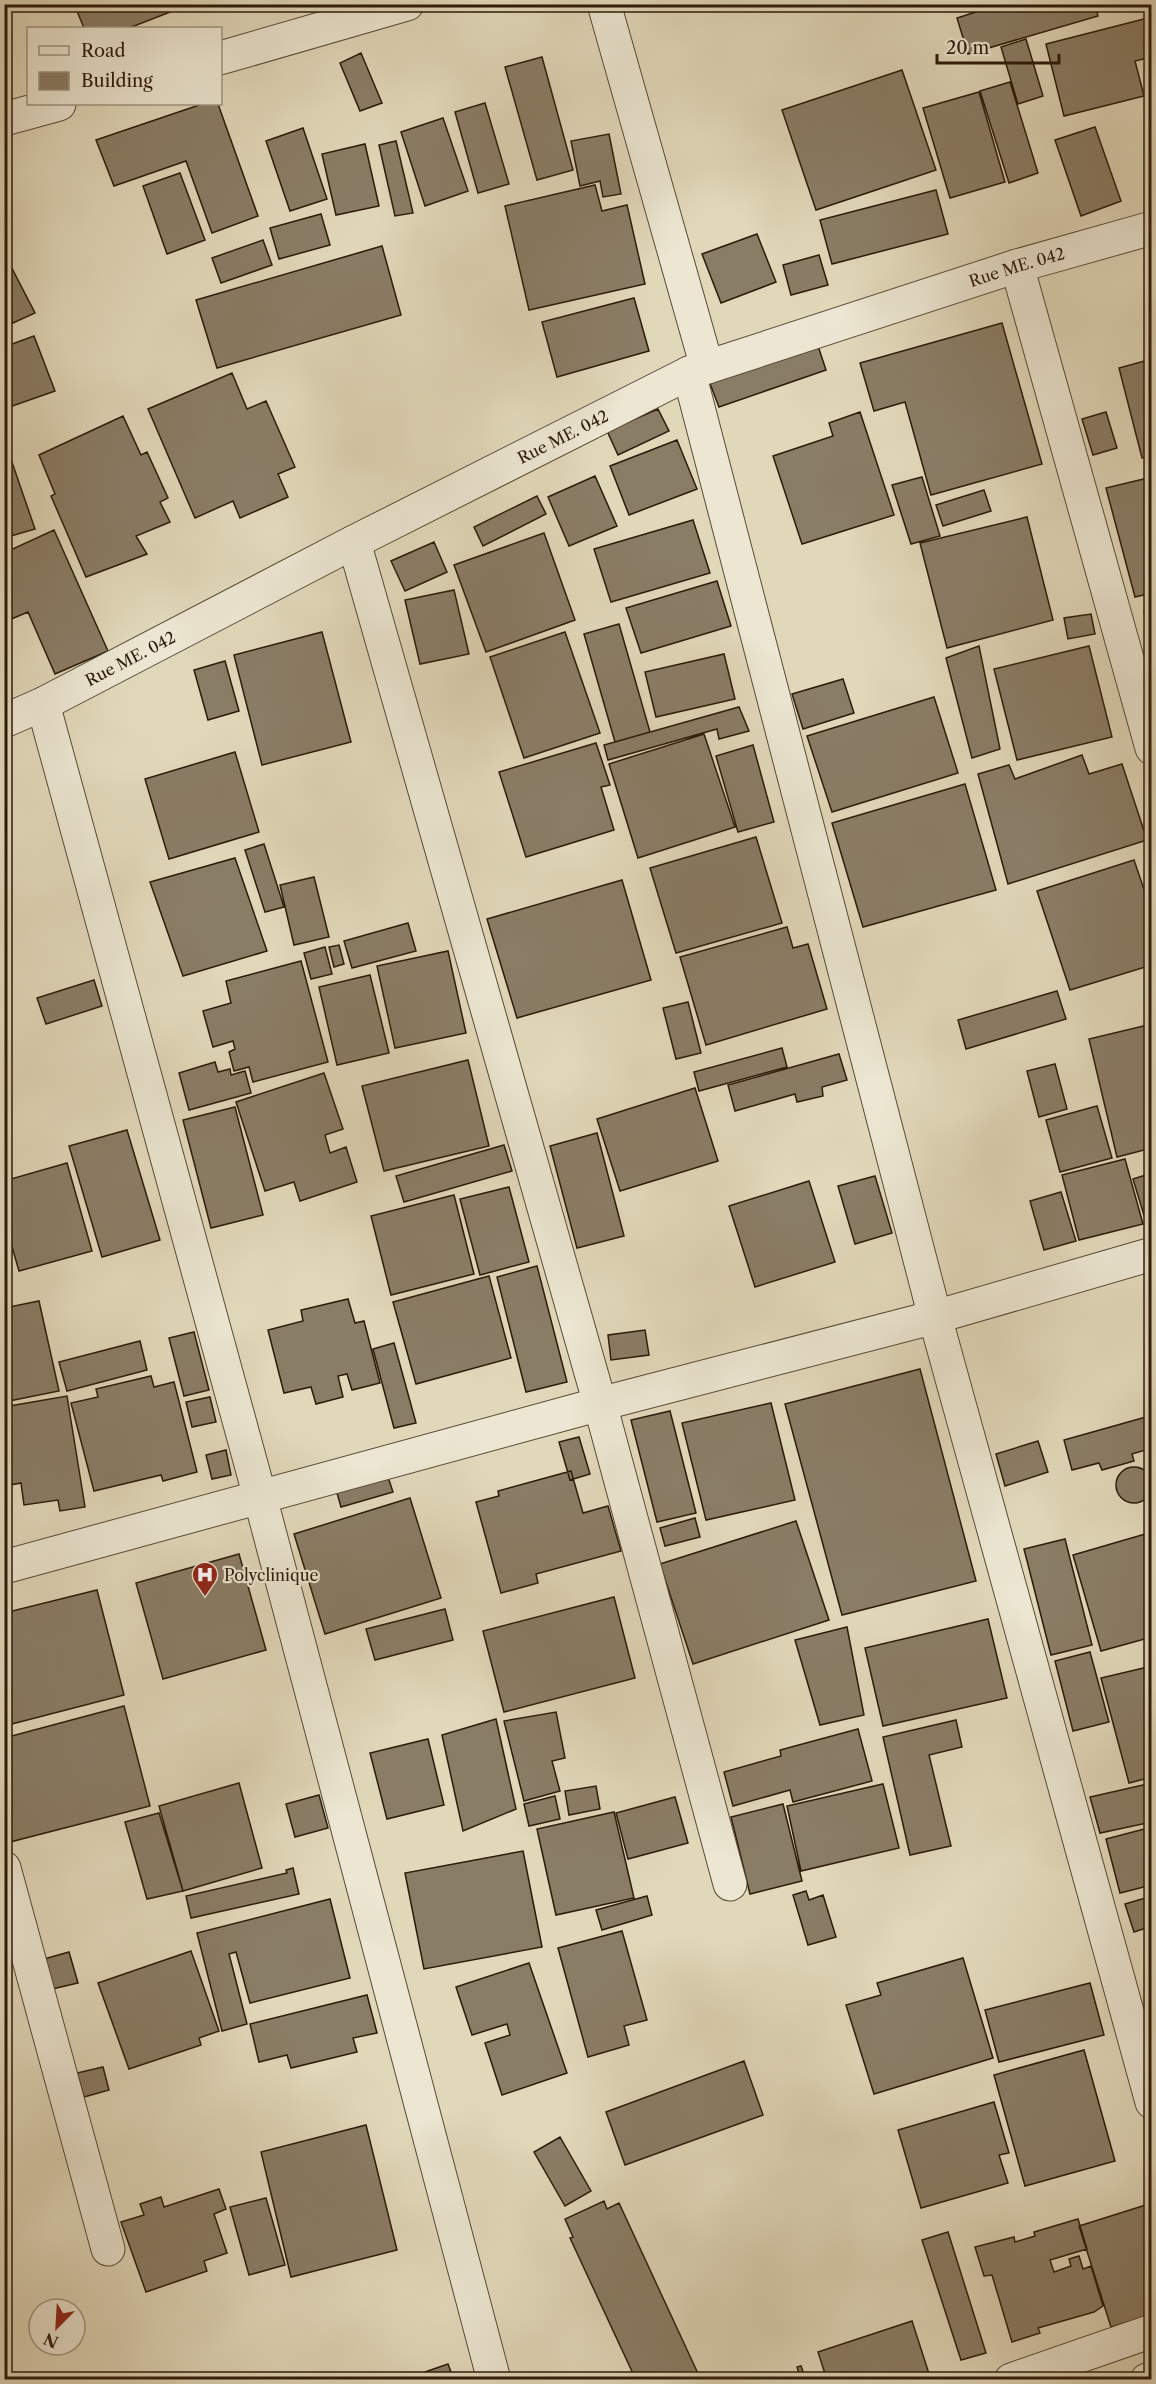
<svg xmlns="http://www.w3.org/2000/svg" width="1156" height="2384" font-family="'Libre Caslon Text',serif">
  <rect width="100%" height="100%" fill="#e1d8ba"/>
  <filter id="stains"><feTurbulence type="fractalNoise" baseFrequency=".00333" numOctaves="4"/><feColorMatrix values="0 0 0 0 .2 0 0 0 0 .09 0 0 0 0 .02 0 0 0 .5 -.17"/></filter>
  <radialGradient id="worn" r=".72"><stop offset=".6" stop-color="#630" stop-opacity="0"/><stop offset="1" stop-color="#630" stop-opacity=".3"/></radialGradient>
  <path fill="#8a7d66" stroke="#2c1a0a" stroke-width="1.5" d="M74,4H182L183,7L129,28H84Z
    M945,4H968L946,11Z
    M1001,4H1095L1098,16L968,54L957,18Z
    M1148,18L1152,32V57L1135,61L1144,96L1064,116L1046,44Z
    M1026,39L1043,96L1018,104L1001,47Z
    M361,53L382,103L360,111L340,63Z
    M542,57L573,170L537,180L505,67Z
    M902,70L936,170L816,210L782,110Z
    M1010,82L1038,173L1009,183L980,91Z
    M979,92L1005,182L950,198L923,108Z
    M485,103L509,184L478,193L455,112Z
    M202,104H218L258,216L212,233L186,161L114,186L96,140Z
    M443,118L468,191L425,206L401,132Z
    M1095,127L1121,201L1081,216L1055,140Z
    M303,128L327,199L290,211L266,141Z
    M609,134L621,194L603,197L600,181L580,186L571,141Z
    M396,141L413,213L395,216L379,145Z
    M365,144L379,206L336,215L322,154Z
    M180,173L205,240L167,254L143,186Z
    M595,185L602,211L627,205L645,284L529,310L505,206Z
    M936,190L948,234L832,264L820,220Z
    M321,214L330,245L279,259L270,228Z
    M757,234L776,282L721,303L702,254Z
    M263,240L272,265L221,283L212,258Z
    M382,246L401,315L217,368L196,300Z
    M4,253L35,313L13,323L4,307Z
    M819,255L828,285L791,295L783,265Z
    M634,298L649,351L557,377L542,322Z
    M1002,323L1042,464L931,495L905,402L874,411L860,363Z
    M34,336L55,391L4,409V347Z
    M817,343L826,370L719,407L709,381Z
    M1152,359V456L1142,458L1119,368Z
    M232,373L247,409L266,401L295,467L278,474L288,497L240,518L233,501L195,518L148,409Z
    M658,409L669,431L618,455L607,431Z
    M860,412L894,515L802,544L773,456L833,436L829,423Z
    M1106,412L1117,448L1093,455L1082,419Z
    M123,416L141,455L147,452L168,498L160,502L170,522L136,536L147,554L86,577L51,496L55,494L39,455Z
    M4,439L35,529L4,538Z
    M677,440L697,489L629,515L610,466Z
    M595,476L617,526L569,546L548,497Z
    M922,477L940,536L911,544L892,485Z
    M1152,477V593L1135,597L1106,488Z
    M984,490L991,511L943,526L936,505Z
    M537,496L546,514L483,546L474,527Z
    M1027,517L1053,620L947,648L920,543Z
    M693,520L710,573L611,602L594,549Z
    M54,530L108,651L55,674L28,612L4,622V553Z
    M544,533L575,620L486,652L454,565Z
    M434,542L447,572L405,591L391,561Z
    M717,581L731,626L641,653L626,608Z
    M454,590L469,654L420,664L405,600Z
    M1152,609V643L1144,611Z
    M1091,614L1095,634L1068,639L1064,618Z
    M619,624L650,732L615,742L584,634Z
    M322,632L351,742L262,765L234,655Z
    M565,632L600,733L524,758L490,657Z
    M979,646L1000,749L972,758L946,658Z
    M1089,646L1112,737L1017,760L994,669Z
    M724,654L735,699L656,717L645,672Z
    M225,661L239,711L208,720L194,670Z
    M843,679L854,713L803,729L792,694Z
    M934,697L958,773L832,812L807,736Z
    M739,707L749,731L719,739L717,729L608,760L604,745Z
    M704,734L735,827L638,858L609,764Z
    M596,743L610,785L601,787L614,830L526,857L499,772Z
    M753,745L774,822L738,832L716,756Z
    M235,752L259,832L169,859L145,779Z
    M1082,755L1089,774L1122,764L1147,840L1008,884L978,774L1009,765L1015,779Z
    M965,784L996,890L863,927L832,823Z
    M756,837L782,923L676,953L650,868Z
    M264,844L284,907L265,912L245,850Z
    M235,858L267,951L183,976L150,882Z
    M1134,860L1152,913V965L1070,990L1037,891Z
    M314,877L329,937L294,945L280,885Z
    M622,880L651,980L517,1018L487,919Z
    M408,923L416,951L352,968L344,941Z
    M787,927L793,948L808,944L827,1009L706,1045L680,957Z
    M339,945L344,964L334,967L329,947Z
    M325,947L332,974L311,979L304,953Z
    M448,951L466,1033L395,1048L377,966Z
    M301,961L328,1062L253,1082L249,1067L234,1071L229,1052L235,1049L233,1041L213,1047L203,1011L231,1003L226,981Z
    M370,975L389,1053L337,1065L319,987Z
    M94,980L102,1006L46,1024L37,998Z
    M1057,991L1066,1019L966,1049L958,1020Z
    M688,1002L701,1053L676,1059L663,1008Z
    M1152,1024V1148L1117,1157L1089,1039Z
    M782,1048L787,1067L699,1091L694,1072Z
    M839,1054L847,1080L822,1087L823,1096L797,1102L795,1094L735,1111L728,1085Z
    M468,1060L489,1146L384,1171L362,1086Z
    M215,1062L218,1072L230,1069L231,1075L245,1071L251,1093L189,1110L179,1073Z
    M1055,1064L1067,1109L1039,1117L1027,1071Z
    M324,1073L343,1129L325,1135L330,1153L346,1147L357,1182L300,1201L294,1182L265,1191L236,1102Z
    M695,1088L718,1161L620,1191L597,1119Z
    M1097,1106L1112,1158L1060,1172L1046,1120Z
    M235,1107L263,1215L211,1228L183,1120Z
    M127,1130L160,1240L102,1257L69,1146Z
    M597,1133L624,1236L577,1248L550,1146Z
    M504,1145L512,1171L404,1202L396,1176Z
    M1125,1159L1143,1224L1079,1240L1062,1175Z
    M67,1163L92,1251L19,1271L4,1219V1181Z
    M1152,1173V1221L1146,1222L1133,1179Z
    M875,1176L892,1233L855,1244L838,1186Z
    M809,1181L835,1262L755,1287L729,1206Z
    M509,1187L529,1262L480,1275L460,1199Z
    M1061,1192L1076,1241L1044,1250L1030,1201Z
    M454,1195L474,1274L391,1295L371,1216Z
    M537,1266L567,1382L526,1392L497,1277Z
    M489,1276L511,1358L416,1384L393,1302Z
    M348,1299L355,1323L364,1321L380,1383L352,1390L347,1374L338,1376L343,1397L316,1404L311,1387L284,1393L268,1330L303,1321L301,1310Z
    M39,1301L59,1391L4,1402V1308Z
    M645,1330L649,1355L611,1360L608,1335Z
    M194,1332L209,1390L184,1396L169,1338Z
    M140,1341L147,1370L67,1391L59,1362Z
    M394,1343L416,1423L394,1428L373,1349Z
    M920,1369L976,1581L842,1615L785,1404Z
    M151,1376L154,1387L174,1382L197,1472L163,1481L161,1475L94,1491L71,1403L98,1397L96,1389Z
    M67,1396L85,1507L60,1511L58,1500L24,1505L21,1483L5,1486L4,1407Z
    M210,1397L216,1422L192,1427L186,1402Z
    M771,1403L795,1500L706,1520L682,1423Z
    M670,1411L696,1513L657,1522L631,1420Z
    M1146,1417L1152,1438V1448L1132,1454L1134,1461L1102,1470L1099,1463L1072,1470L1064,1440Z
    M579,1437L590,1474L570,1480L559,1442Z
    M1038,1441L1048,1472L1005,1486L996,1454Z
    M226,1450L231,1475L212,1479L206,1455Z
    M1116 1485a18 18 0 1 1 36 0a18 18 0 1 1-36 0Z
    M386,1471L393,1492L341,1507L335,1486Z
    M571,1471L583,1513L608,1506L621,1551L536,1574L538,1583L501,1593L476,1502L499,1496L498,1491Z
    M410,1498L441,1598L325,1634L294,1534Z
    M695,1518L700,1537L665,1546L660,1528Z
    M796,1521L829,1620L693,1664L660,1564Z
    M1152,1532V1637L1101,1651L1073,1555Z
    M1065,1539L1092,1645L1051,1655L1024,1549Z
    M239,1554L266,1650L163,1679L136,1583Z
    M97,1590L124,1695L4,1726V1613Z
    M614,1597L635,1678L504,1712L483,1631Z
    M445,1609L453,1640L375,1660L366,1629Z
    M988,1619L1007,1698L883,1726L865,1648Z
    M847,1627L864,1715L820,1725L795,1640Z
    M1090,1652L1109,1722L1073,1731L1055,1661Z
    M1152,1666V1777L1129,1783L1101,1678Z
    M124,1706L150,1806L10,1842L4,1822V1738Z
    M556,1712L565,1758L552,1761L560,1791L524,1801L504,1721Z
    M496,1719L516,1809L463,1831L442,1735Z
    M956,1720L962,1747L929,1755L951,1846L910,1855L883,1737Z
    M858,1729L872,1781L793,1802L790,1790L733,1806L724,1772L781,1756L780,1750Z
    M428,1739L444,1805L387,1819L370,1753Z
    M239,1783L262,1868L183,1891L159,1806Z
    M1152,1783V1822L1100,1833L1090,1797Z
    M883,1784L899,1848L801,1871L787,1806Z
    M596,1786L600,1809L569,1815L565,1791Z
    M319,1795L328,1828L295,1837L286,1804Z
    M555,1796L560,1819L529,1826L524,1804Z
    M675,1797L688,1843L628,1859L616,1813Z
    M783,1804L802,1881L750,1894L731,1817Z
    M614,1812L634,1898L556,1915L537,1829Z
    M159,1813L183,1891L147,1899L125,1822Z
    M1152,1827V1885L1120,1893L1106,1839Z
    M523,1851L542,1947L424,1969L405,1873Z
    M293,1868L299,1894L191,1918L186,1896L287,1873L286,1870Z
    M806,1891L809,1900L823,1895L836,1937L808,1945L793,1895Z
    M647,1896L652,1915L602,1930L596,1910Z
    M1152,1896V1926L1134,1932L1125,1904Z
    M330,1899L350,1978L250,2003L236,1952L229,1954L247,2024L222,2031L197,1933Z
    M622,1931L647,2020L624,2026L629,2045L588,2057L558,1948Z
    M191,1951L219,2031L199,2038L201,2045L129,2069L98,1983Z
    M69,1952L78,1983L52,1989L44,1959Z
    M963,1958L993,2058L874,2094L846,2005L881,1995L877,1983Z
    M529,1963L567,2073L502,2095L485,2043L510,2035L507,2024L472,2035L456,1987Z
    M1090,1983L1104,2035L999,2062L985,2010Z
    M367,1995L377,2033L353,2038L357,2052L291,2068L287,2055L259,2062L250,2024Z
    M1084,2050L1115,2161L1025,2186L994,2075Z
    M744,2061L763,2115L625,2165L606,2112Z
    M103,2067L109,2090L84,2097L77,2073Z
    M994,2102L1009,2153L999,2155L1008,2183L921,2208L898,2130Z
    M366,2125L397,2250L291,2277L261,2152Z
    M560,2137L591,2191L565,2206L534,2152Z
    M219,2189L226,2209L214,2214L227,2253L204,2261L207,2271L146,2292L121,2222L144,2215L140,2204L161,2197L164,2207Z
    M266,2198L285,2265L249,2275L230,2207Z
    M604,2201L607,2209L619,2203L701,2380H636L570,2238L573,2237L565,2219Z
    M1149,2204L1152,2211V2315L1111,2327L1079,2226Z
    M1078,2219L1087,2249L1050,2260L1054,2272L1071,2266L1069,2259L1079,2256L1083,2269L1091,2266L1103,2306L1094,2312L1038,2328L1040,2333L1012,2342L992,2275L984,2276L975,2247L1014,2237L1015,2242L1035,2236L1034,2232Z
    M948,2232L986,2353L961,2360L922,2240Z
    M912,2321L931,2380H827L818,2352Z
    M448,2364L454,2380H402Z
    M801,2366L805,2377L806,2380H801L797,2367Z"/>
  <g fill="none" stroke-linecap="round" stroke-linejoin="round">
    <defs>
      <g id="minor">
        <path d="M604,4L707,367"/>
        <path d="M220,58L407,4"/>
        <path d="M4,119L59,104"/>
        <path d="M1017,266L1152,748"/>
        <path d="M689,373L935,1317L1152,1254"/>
        <path d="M354,542L600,1404L730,1884"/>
        <path d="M43,704L260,1497L494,2380"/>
        <path id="s1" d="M4,721L43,704L354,542L689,373L1017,266L1152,228"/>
        <path d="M4,1567L600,1404L935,1317L1152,2102"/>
        <path d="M4,1868L108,2249"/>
        <path d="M1011,2380L1152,2331"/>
        <path d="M1147,2380L1152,2378"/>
      </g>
    </defs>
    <use href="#minor" stroke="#594a36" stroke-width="35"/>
    <use href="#minor" stroke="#ece6d2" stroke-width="33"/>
  </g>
  <defs>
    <symbol id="hospital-pin" viewBox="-11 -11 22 30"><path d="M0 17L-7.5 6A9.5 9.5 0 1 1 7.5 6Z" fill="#8f2418" stroke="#ece6d2"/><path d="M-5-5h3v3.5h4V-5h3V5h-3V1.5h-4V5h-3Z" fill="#fff"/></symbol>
  </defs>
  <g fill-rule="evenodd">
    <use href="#hospital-pin" x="190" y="1560" width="30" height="40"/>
  </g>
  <g text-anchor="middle" stroke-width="4.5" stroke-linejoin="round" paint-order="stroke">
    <g font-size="16" fill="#2c1a0a" stroke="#ece6d2">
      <text dy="6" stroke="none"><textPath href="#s1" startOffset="1113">Rue ME. 042</textPath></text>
      <text dy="6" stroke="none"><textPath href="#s1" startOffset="627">Rue ME. 042</textPath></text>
      <text dy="6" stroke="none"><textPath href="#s1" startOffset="141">Rue ME. 042</textPath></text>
    </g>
    <g font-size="16" fill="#2c1a0a" stroke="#ece6d2" text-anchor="start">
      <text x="224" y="1581">Polyclinique</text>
    </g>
  </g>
  <rect width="1156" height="2384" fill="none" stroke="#e1d8ba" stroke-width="24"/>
  <rect x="6" y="6" width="1144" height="2372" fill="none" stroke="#2c1a0a" stroke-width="3"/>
  <rect x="12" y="12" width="1132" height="2360" fill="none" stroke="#2c1a0a" stroke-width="1.5"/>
  <rect x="27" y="27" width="195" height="78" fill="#ece6d2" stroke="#9f9482" stroke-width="1.5"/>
  <rect x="39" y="46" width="30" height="9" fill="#ece6d2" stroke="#9f9482" stroke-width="1.5"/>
  <text x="81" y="57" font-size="18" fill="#2c1a0a">Road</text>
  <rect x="39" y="72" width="30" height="18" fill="#8a7d66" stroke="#9f9482" stroke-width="1.5"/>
  <text x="81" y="87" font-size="18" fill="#2c1a0a">Building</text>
  <g transform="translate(57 2327) rotate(204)"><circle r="28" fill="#ece6d2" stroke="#9f9482" stroke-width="1.5"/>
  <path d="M0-4.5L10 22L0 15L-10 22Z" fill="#8f2418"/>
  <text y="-9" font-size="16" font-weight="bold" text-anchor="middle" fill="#2c1a0a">N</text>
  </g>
  <path d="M937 54v9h122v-9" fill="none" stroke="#2c1a0a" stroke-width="3"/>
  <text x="946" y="54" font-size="18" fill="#2c1a0a" stroke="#ece6d2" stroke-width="4.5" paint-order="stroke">20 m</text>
  <rect width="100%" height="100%" filter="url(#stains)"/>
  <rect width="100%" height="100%" fill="url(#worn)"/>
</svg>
